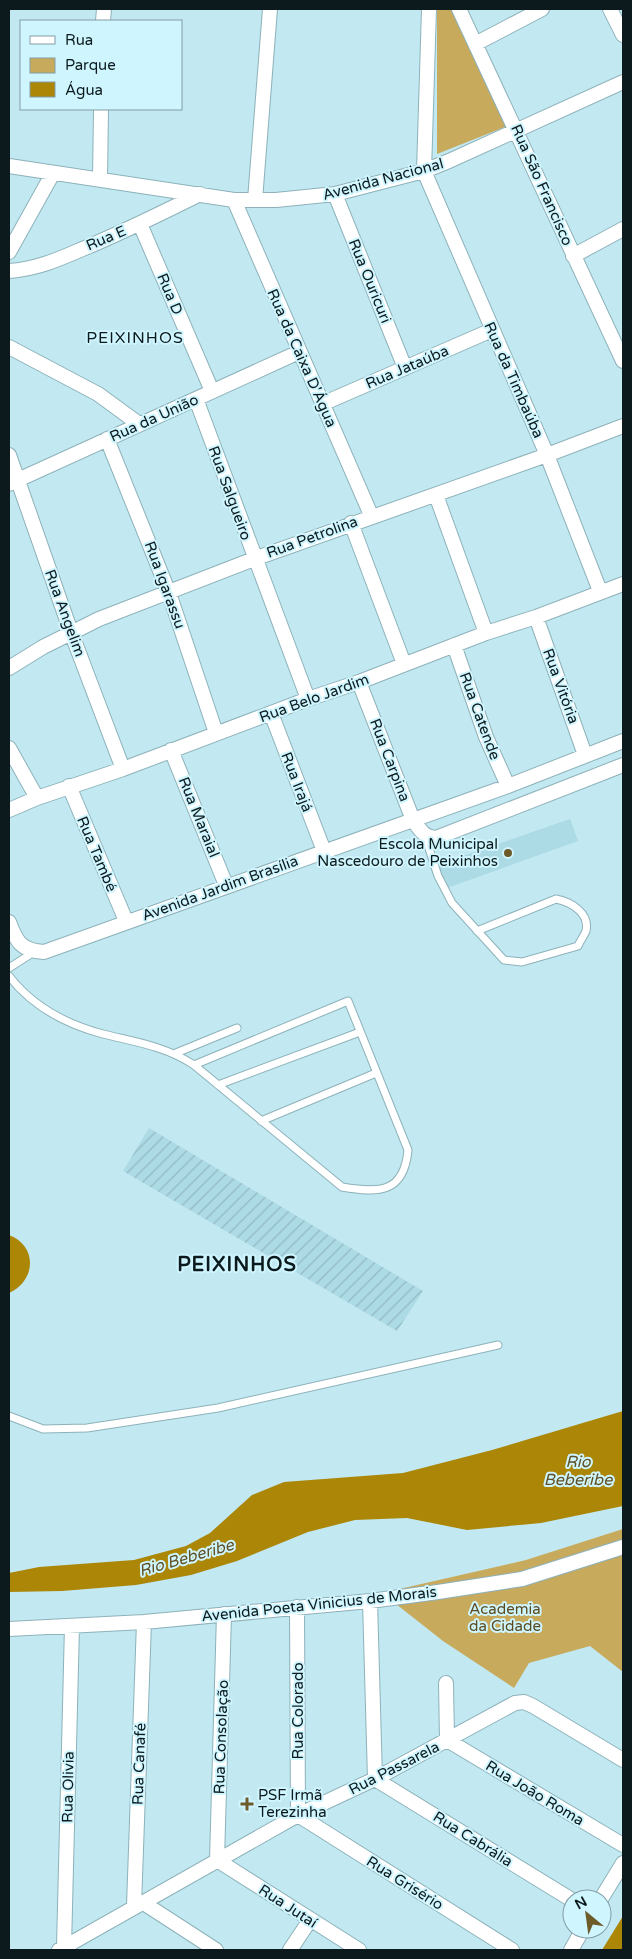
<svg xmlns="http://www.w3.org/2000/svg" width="632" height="1959" font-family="'Varela Round',sans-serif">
  <defs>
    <pattern id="industrial-furrows" width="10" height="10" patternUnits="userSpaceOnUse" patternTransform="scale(1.25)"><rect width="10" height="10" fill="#acdae5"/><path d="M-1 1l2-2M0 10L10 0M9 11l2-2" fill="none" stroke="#93bac4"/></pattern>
  </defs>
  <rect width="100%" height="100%" fill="#c2e8f1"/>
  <path fill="#acdae5" d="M570,819L578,841L447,888L437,865Z"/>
  <path fill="url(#industrial-furrows)" d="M149,1128L423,1291L397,1331L123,1171Z"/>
  <path fill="#c8aa5d" d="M437,9H452L510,125L437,154Z
    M623,1529V1672L590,1646L529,1663L514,1688L443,1641L382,1593L526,1560Z"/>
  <path fill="#ab8607" d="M9,1235C38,1246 36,1281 9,1293Z
    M623,1411V1506L541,1523L467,1530L407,1518L355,1520L308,1532L237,1561L191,1575L136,1585L62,1591L9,1592V1573L39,1567L134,1560L186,1546L210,1533L252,1495L284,1482L403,1473L492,1450Z
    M623,1916V1950H602Z"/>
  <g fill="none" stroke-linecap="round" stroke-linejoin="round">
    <defs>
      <path id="lane" d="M425,836L438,876L452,903L504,960L522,962L578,946C580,941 584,936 586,931C590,913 571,902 556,899L477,931
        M9,968L34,952
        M9,976C33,1007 65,1024 103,1034C135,1042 165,1046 194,1065L342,1187C378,1193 404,1194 408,1150L348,1001L194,1065
        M176,1053L237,1028
        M218,1085L360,1032
        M261,1121L376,1073
        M9,1416L43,1429L87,1428L218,1408L498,1345"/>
      <path id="street" d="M429,9L424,171L547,455L600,591
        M459,9L623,361
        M610,9L623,35
        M103,21L104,9
        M477,43L542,9
        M9,166L234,200H276L335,194L424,171L449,161L623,82
        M100,179L101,109
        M335,194L405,368
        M234,200L371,515
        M255,200L270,9
        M140,224L212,391
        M9,252L53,173
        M573,256L623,229
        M9,271C40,269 63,257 92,245C129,229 164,212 200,194
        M9,347L98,394L139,424
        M196,399L308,699
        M322,404L492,330
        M107,439L169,593L216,733
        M9,455L71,632L123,769
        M9,484L299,352
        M436,495L486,633
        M351,523L404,664
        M536,617L585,755
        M454,645L486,737L508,786
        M9,668L43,647L99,619L254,559L547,455L623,426
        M359,682L413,820C419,828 424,838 436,838L623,765
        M271,713L324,851
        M9,748L37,798
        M171,750L226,885
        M69,786L126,921
        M9,810L37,798L123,769L308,699L359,682L486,633L536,617L623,584
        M9,922C16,941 21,951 44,952L508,786L623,741
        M370,1601L375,1779L572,1900
        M297,1607L298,1815L512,1950
        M224,1614L217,1860L359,1950
        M9,1629L144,1622L370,1601L438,1592L522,1579L623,1547
        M446,1683L447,1740L623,1845
        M601,1899L623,1863
        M142,1902L216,1950
        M134,1906L144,1622
        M59,1950L298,1815L375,1779L515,1703L524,1702L533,1706L623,1760
        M69,1950L64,1947L72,1626
        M290,1950L310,1920
        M571,1950L583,1929"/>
    </defs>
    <use href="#lane" stroke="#8db2ba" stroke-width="9"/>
    <use href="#street" stroke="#8db2ba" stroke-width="16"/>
    <use href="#lane" stroke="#fff" stroke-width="7"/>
    <use href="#street" stroke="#fff" stroke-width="14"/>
  </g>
  <g fill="#6e5b2a" stroke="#cff5ff" stroke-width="2">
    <circle cx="508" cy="853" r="5"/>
    <path d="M244.5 1796.5h5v5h5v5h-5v5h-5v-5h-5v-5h5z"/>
  </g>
  <g text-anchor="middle" stroke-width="4" stroke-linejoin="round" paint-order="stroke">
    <g font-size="15" fill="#0c1a1d" stroke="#cff5ff">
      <text transform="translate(383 179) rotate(-15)" y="5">Avenida Nacional</text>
      <text transform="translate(542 185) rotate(66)" y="5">Rua São Francisco</text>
      <text transform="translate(106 238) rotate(-23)" y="5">Rua E</text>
      <text transform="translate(370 281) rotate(68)" y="5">Rua Ouricuri</text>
      <text transform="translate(170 294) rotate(67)" y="5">Rua D</text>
      <text transform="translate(302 358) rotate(66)" y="5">Rua da Caixa D'Água</text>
      <text transform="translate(407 367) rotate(-23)" y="5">Rua Jataúba</text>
      <text transform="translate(514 380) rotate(66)" y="5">Rua da Timbaúba</text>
      <text transform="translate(154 418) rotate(-24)" y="5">Rua da União</text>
      <text transform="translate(230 493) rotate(70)" y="5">Rua Salgueiro</text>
      <text transform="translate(312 537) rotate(-20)" y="5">Rua Petrolina</text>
      <text transform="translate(165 585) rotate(70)" y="5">Rua Igarassu</text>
      <text transform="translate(65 613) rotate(70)" y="5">Rua Angelim</text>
      <text transform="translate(561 686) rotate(70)" y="5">Rua Vitória</text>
      <text transform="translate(314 698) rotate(-20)" y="5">Rua Belo Jardim</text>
      <text transform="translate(480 716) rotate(70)" y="5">Rua Catende</text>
      <text transform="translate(390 760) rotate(69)" y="5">Rua Carpina</text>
      <text transform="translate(297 782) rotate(69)" y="5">Rua Irajá</text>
      <text transform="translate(199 817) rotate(68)" y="5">Rua Maraial</text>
      <text transform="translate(97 854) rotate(67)" y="5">Rua També</text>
      <text transform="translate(220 888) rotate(-20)" y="5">Avenida Jardim Brasília</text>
      <text transform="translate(319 1604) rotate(-6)" y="5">Avenida Poeta Vinicius de Morais</text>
      <text transform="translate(298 1711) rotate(-90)" y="5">Rua Colorado</text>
      <text transform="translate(221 1737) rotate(-88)" y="5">Rua Consolação</text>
      <text transform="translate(139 1764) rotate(-88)" y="5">Rua Canafé</text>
      <text transform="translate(394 1768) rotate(-27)" y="5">Rua Passarela</text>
      <text transform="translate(68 1787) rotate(-89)" y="5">Rua Olivia</text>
      <text transform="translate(535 1793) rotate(31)" y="5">Rua João Roma</text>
      <text transform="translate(473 1839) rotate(32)" y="5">Rua Cabrália</text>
      <text transform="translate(405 1883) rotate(32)" y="5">Rua Grisério</text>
      <text transform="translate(288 1906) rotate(33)" y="5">Rua Jutaí</text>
    </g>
    <g font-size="15" fill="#0c1a1d" stroke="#cff5ff" text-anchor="end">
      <text x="498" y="849">Escola Municipal<tspan x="498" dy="17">Nascedouro de Peixinhos</tspan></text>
      <text x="258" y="1800" text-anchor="start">PSF Irmã<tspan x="258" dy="17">Terezinha</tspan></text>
    </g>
    <g font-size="15" fill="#5b4b21" stroke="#cff5ff">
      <text x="505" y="1614">Academia<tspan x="505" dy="17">da Cidade</tspan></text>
    </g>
    <g font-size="16" letter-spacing="1" fill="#0c1a1d" stroke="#cff5ff">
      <text x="135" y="343">PEIXINHOS</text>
    </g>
    <g font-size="16" font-style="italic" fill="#605025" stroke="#cff5ff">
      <text x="578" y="1467">Rio<tspan x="578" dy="18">Beberibe</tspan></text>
      <text transform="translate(186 1557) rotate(-16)" y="6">Rio Beberibe</text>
    </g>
    <g font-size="20" font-weight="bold" letter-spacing="1" fill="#0c1a1d" stroke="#cff5ff">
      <text x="237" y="1271">PEIXINHOS</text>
    </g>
  </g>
  <rect width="632" height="1959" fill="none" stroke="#0c1a1d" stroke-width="20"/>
  <rect x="20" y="20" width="162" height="90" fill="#cff5ff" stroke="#819da5"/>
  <rect x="30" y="36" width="25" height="8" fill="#ffffff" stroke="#819da5"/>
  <text x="65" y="45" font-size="15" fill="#0c1a1d">Rua</text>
  <rect x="30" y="58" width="25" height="15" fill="#c8aa5d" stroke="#819da5"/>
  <text x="65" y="70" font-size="15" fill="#0c1a1d">Parque</text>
  <rect x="30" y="82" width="25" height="15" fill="#ab8607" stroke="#819da5"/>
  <text x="65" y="95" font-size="15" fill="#0c1a1d">Água</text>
  <g transform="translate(587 1914) rotate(331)"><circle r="24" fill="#cff5ff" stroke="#819da5"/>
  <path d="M0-4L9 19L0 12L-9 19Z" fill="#6e5b2a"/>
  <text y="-8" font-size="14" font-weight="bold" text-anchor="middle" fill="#0c1a1d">N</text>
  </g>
</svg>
